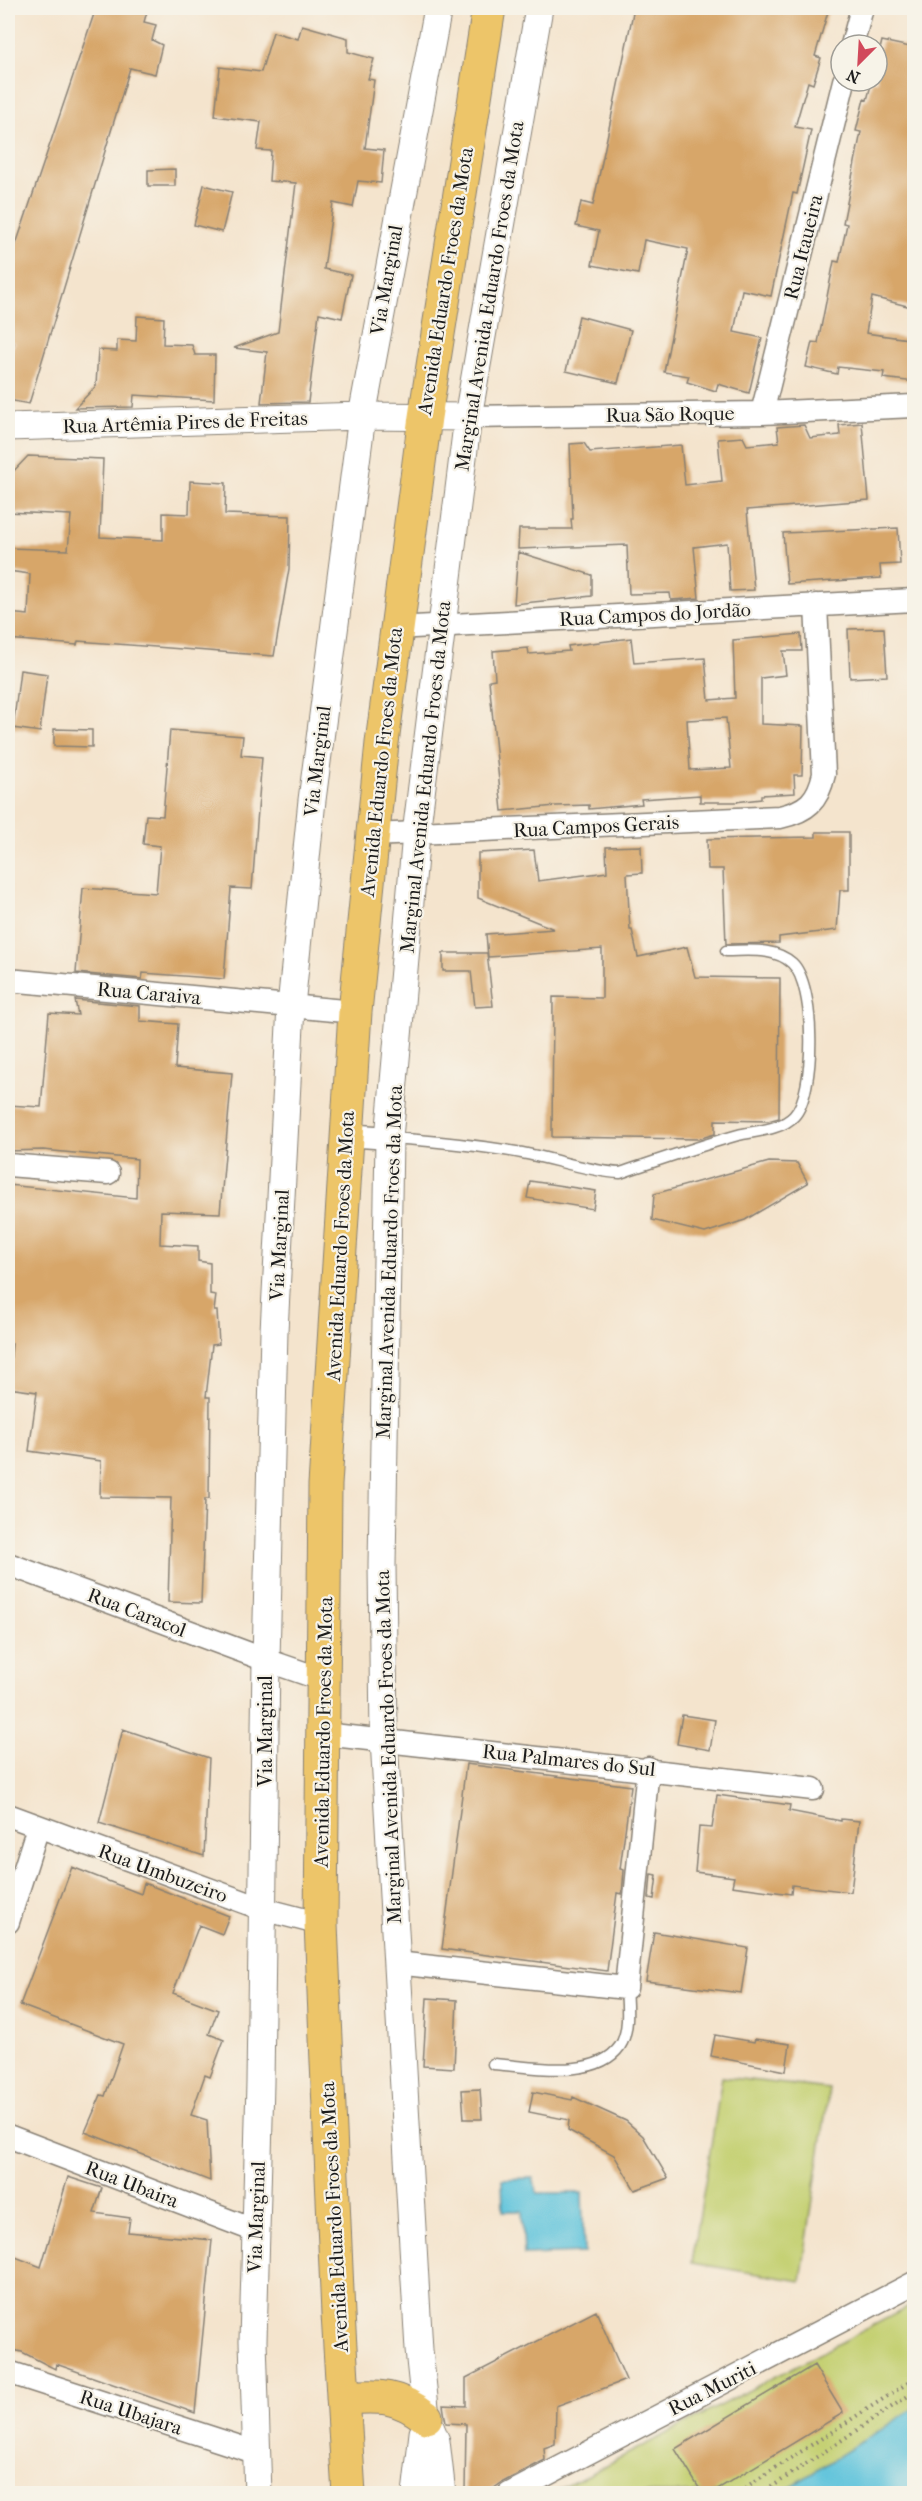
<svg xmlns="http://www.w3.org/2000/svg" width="922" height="2501" font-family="'IM FELL French Canon',serif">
  <rect width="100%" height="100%" fill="#f7f3e8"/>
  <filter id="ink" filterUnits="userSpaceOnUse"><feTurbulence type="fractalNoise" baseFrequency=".0167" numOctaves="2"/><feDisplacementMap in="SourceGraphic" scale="12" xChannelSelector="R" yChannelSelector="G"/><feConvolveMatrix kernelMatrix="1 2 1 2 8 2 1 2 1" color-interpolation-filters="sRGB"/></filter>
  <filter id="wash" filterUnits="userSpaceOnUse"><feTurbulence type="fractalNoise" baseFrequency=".008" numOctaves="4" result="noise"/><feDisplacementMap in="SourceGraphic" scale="24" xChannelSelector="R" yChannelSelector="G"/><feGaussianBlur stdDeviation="1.35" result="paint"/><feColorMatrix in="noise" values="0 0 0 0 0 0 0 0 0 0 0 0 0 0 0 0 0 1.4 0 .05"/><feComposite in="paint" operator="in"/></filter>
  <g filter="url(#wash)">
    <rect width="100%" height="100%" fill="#f4e4cd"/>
    <path fill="#c4d072" stroke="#707647" stroke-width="1.5" d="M722,2077L829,2089L801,2281L692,2263Z
      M914,2304V2493H553Z"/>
    <path fill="#5dc3db" stroke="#3c707c" stroke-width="1.5" d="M533,2178L537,2193H582L584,2253L524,2255L522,2211H503L502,2179Z
      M914,2408V2493H781Z"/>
    <g id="blocks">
      <path fill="#d7a669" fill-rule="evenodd" d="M96,8H148L144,22L156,25L152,40L162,45L155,74L130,68L29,404L8,400V364L14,343L8,339V268Z
        M634,8H829L815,56L821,58L813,84L808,82L795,127L811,130L797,194L793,193L771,296L742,290L734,332L762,338L749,393L718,384L716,391L687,382L689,376L664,372L688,249L644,240L638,274L592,265L599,231L576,226L581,202L593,205Z
        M302,25L348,38V52L374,59L368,79L374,80L365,148L384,150L381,183L358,181L353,207L333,203L324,269L351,275L342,318L319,313L308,402L261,403L267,352L234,348L278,332L296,183L269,181L271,151L257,150L261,122L215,116L220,67L261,72L273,32L298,39Z
        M882,41L915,48V154L910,180L915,181V308L872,297L866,333L915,340V382L883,378L884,372L838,367L837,374L806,367L812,342L818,343L834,261L839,262L847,224L843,223L861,132L856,131L864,99L867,100L872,81H877V61Z
        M175,169V186H148V170Z
        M204,185L232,192L222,232L194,225Z
        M137,316L164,318L163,344L192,345L195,355H215L214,400L134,395L133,407L75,408L96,386L98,350L117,351V340L136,341Z
        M579,316L631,330L618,383L566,371Z
        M862,423L869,500L747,510L754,590L730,591L727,543L694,547L699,598L671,600L670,593L629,594L627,545L518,549L519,529H572L571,519H573L570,444L584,443L590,452L681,445L685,485L722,481L718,439L743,437L747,445L779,442L777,427L804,425L810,438L840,435L839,425Z
        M28,456L103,459L100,537L163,540V513L189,514L190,481L226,483L225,514L290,516L289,569L274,656L78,641L77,645L8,639V613L28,615L30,574L8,571V548L68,550L71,515L8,512V477Z
        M898,528L900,564L880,565L881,578L787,584L783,533Z
        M518,552L592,575V596L514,604Z
        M884,628L887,676L850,678L848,629Z
        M801,634L802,651H783L786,675L761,678V724L803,726L802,775H794L795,793L761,795V799L735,802H700V795L641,799L642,804L589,809V805L556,806L502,811L489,680L495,679L493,651L528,648L529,654L569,651L568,646L631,638L634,663L705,658L709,700L735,698L733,640ZM726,718L731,768L690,770L687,720Z
        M20,670L47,674L40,732L13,728Z
        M54,729L92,730V747L54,746Z
        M170,730L243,736L241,755L262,757L252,889L231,888L224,979L143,973L142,979L76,973L83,888L156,893L160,846L143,844L146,815L163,816Z
        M816,832H849V890H840L837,930L779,937V943L726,944L723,869H708L707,839L816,837Z
        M641,846L642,873L627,874L630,930H632L638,957L687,947L695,977L780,978L779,1118L768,1121L715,1120V1134L698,1139L552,1137L553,997L602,998V949L488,957L486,934L554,929L478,898V853L534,850L538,881L607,872L606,847Z
        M443,953H487L493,1006L475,1007L471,971H443Z
        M75,1000L140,1006V1021L178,1024L175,1068L232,1073L220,1213L161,1211L160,1244L198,1246V1261L210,1263V1294L216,1295L214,1311H217L219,1344L212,1345L206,1397H210L209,1499H205L201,1603L168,1602L171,1498L100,1497L101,1461L29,1451L37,1392L8,1388L12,1344H8V1185L136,1198L137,1159L43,1150L8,1151V1105L41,1107L49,1013L78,1015Z
        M769,1162L797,1163L808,1183L745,1220L705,1233L652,1220L654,1194Z
        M530,1181L596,1191L593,1209L527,1198Z
        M682,1715L715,1720L710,1750L677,1744Z
        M123,1729L209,1758L204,1856L99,1823Z
        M466,1764L631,1786L620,1869L624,1870L622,1894L617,1893L607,1971L442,1949Z
        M717,1795L790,1805L789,1811L841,1821V1819L859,1821L851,1892L792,1885L791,1894L732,1886L734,1877L695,1872L699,1827L712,1828Z
        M72,1867L141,1894L144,1883L229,1916L222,1934L199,1925L173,1993L218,2010L209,2034L224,2040L210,2077L205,2075L191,2115L207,2120L210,2181L85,2132L101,2095L105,2096L123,2044L20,2005Z
        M651,1874L657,1875L654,1899L649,1898Z
        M654,1932L748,1948L741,1993L646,1981Z
        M427,1998L457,2000L454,2068L423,2066Z
        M715,2035L754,2042L755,2039L790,2044L786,2071L711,2056Z
        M480,2089L482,2119H464L462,2090Z
        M533,2092L572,2100L573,2097L626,2121L643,2136L668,2178L635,2190L614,2155L568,2130L569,2120L529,2112Z
        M68,2177L102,2188L94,2213L130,2218L128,2232L212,2240L195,2413L56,2364L55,2369L22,2352L8,2349V2254L41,2267Z
        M596,2311L626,2380L556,2406L555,2444L544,2448L545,2460L503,2482L487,2493H465L466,2424L446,2423L443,2405L466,2406V2378Z
        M814,2365L843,2413L711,2493H702L675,2449Z"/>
    </g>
  </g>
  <g filter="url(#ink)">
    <use href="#blocks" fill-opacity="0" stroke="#888074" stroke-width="1.5"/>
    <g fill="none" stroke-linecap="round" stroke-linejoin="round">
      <defs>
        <path id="service" d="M390,1138C434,1141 478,1145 522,1153C555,1159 587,1171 620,1173C659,1160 699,1146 738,1135C755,1131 781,1130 794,1116C816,1093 816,985 792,963C774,947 748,951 726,951
          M493,2064C529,2066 596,2081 620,2046C630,2031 627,2005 626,1988"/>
        <path id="minor" d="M852,45L862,8
          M762,413L844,81
          M468,417L762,413L914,406
          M395,628L914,600
          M372,835L780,817C807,811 818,801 824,774L816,605
          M8,980L355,1012
          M346,1135L389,1138
          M8,1165L108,1173
          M8,1564L266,1660L324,1680
          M324,1734L813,1789
          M8,1815L263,1909L321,1924
          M8,1922L38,1827
          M396,1963L626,1988L648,1768
          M8,2136L256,2231
          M8,2372L255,2452
          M509,2494L914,2283"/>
        <path id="tertiary" d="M8,427L362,416L468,417
          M258,2494L253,2341L260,2083L266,1660L274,1331L291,1006L312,800L362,416L438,8
          M416,2494L423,2433
          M442,2494L436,2441L426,2417L419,2350L384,1739L382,1565L389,1138L416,834L468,417L539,8"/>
        <path id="trunk" d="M343,2398C379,2396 396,2394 426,2417
          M349,2494L338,2314L321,1924L325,1485L355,1012L382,743L425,417L489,8"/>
      </defs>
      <use href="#service" stroke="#888074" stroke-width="13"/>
      <use href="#minor" stroke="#888074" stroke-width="25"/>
      <use href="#tertiary" stroke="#888074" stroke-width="29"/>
      <use href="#trunk" stroke="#888074" stroke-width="35"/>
      <path stroke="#888074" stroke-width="4" stroke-dasharray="1.5 4.5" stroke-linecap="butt" d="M735,2494L914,2379
        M761,2494L914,2392"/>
      <use href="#service" stroke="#fff" stroke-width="10"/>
      <use href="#minor" stroke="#fff" stroke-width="22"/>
      <use href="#tertiary" stroke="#fff" stroke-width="27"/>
      <use href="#trunk" stroke="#edc569" stroke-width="33"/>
    </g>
  </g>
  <g text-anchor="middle" stroke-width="4.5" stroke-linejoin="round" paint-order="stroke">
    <g font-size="20" fill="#1c1c1c" stroke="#f7f3e8">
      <text transform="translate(803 247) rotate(-76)" y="7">Rua Itaueira</text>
      <text transform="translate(386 280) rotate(-80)" y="7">Via Marginal</text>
      <text transform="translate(445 281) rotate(-81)" y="7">Avenida Eduardo Froes da Mota</text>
      <text transform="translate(489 296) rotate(-81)" y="7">Marginal Avenida Eduardo Froes da Mota</text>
      <text transform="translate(670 414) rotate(-1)" y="7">Rua São Roque</text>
      <text transform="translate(185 422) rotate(-2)" y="7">Rua Artêmia Pires de Freitas</text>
      <text transform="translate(655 614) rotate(-3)" y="7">Rua Campos do Jordão</text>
      <text transform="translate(317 761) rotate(-83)" y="7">Via Marginal</text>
      <text transform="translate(381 762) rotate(-84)" y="7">Avenida Eduardo Froes da Mota</text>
      <text transform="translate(425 777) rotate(-84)" y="7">Marginal Avenida Eduardo Froes da Mota</text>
      <text transform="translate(596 826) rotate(-3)" y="7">Rua Campos Gerais</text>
      <text transform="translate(149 993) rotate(5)" y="7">Rua Caraiva</text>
      <text transform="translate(279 1245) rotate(-87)" y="7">Via Marginal</text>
      <text transform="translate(340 1246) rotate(-87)" y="7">Avenida Eduardo Froes da Mota</text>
      <text transform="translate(389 1262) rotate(-88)" y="7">Marginal Avenida Eduardo Froes da Mota</text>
      <text transform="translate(137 1612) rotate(21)" y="7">Rua Caracol</text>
      <text transform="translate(265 1731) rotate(-90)" y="7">Via Marginal</text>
      <text transform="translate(323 1732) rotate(-89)" y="7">Avenida Eduardo Froes da Mota</text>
      <text transform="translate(388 1747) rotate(-92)" y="7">Marginal Avenida Eduardo Froes da Mota</text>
      <text transform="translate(569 1760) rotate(6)" y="7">Rua Palmares do Sul</text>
      <text transform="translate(163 1873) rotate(20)" y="7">Rua Umbuzeiro</text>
      <text transform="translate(132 2184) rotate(21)" y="7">Rua Ubaira</text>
      <text transform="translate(256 2217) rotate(-88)" y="7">Via Marginal</text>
      <text transform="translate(334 2217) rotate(-93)" y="7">Avenida Eduardo Froes da Mota</text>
      <text transform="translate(712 2388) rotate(-27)" y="7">Rua Muriti</text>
      <text transform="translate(131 2412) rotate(18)" y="7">Rua Ubajara</text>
    </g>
  </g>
  <rect width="922" height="2501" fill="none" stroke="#f7f3e8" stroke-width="30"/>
  <g transform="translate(859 63) rotate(204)"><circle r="28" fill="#f7f3e8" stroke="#9f9d96" stroke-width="1.5"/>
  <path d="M0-4.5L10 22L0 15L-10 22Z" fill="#d1495b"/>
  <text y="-9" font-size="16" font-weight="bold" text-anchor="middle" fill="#1c1c1c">N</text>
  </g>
</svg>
